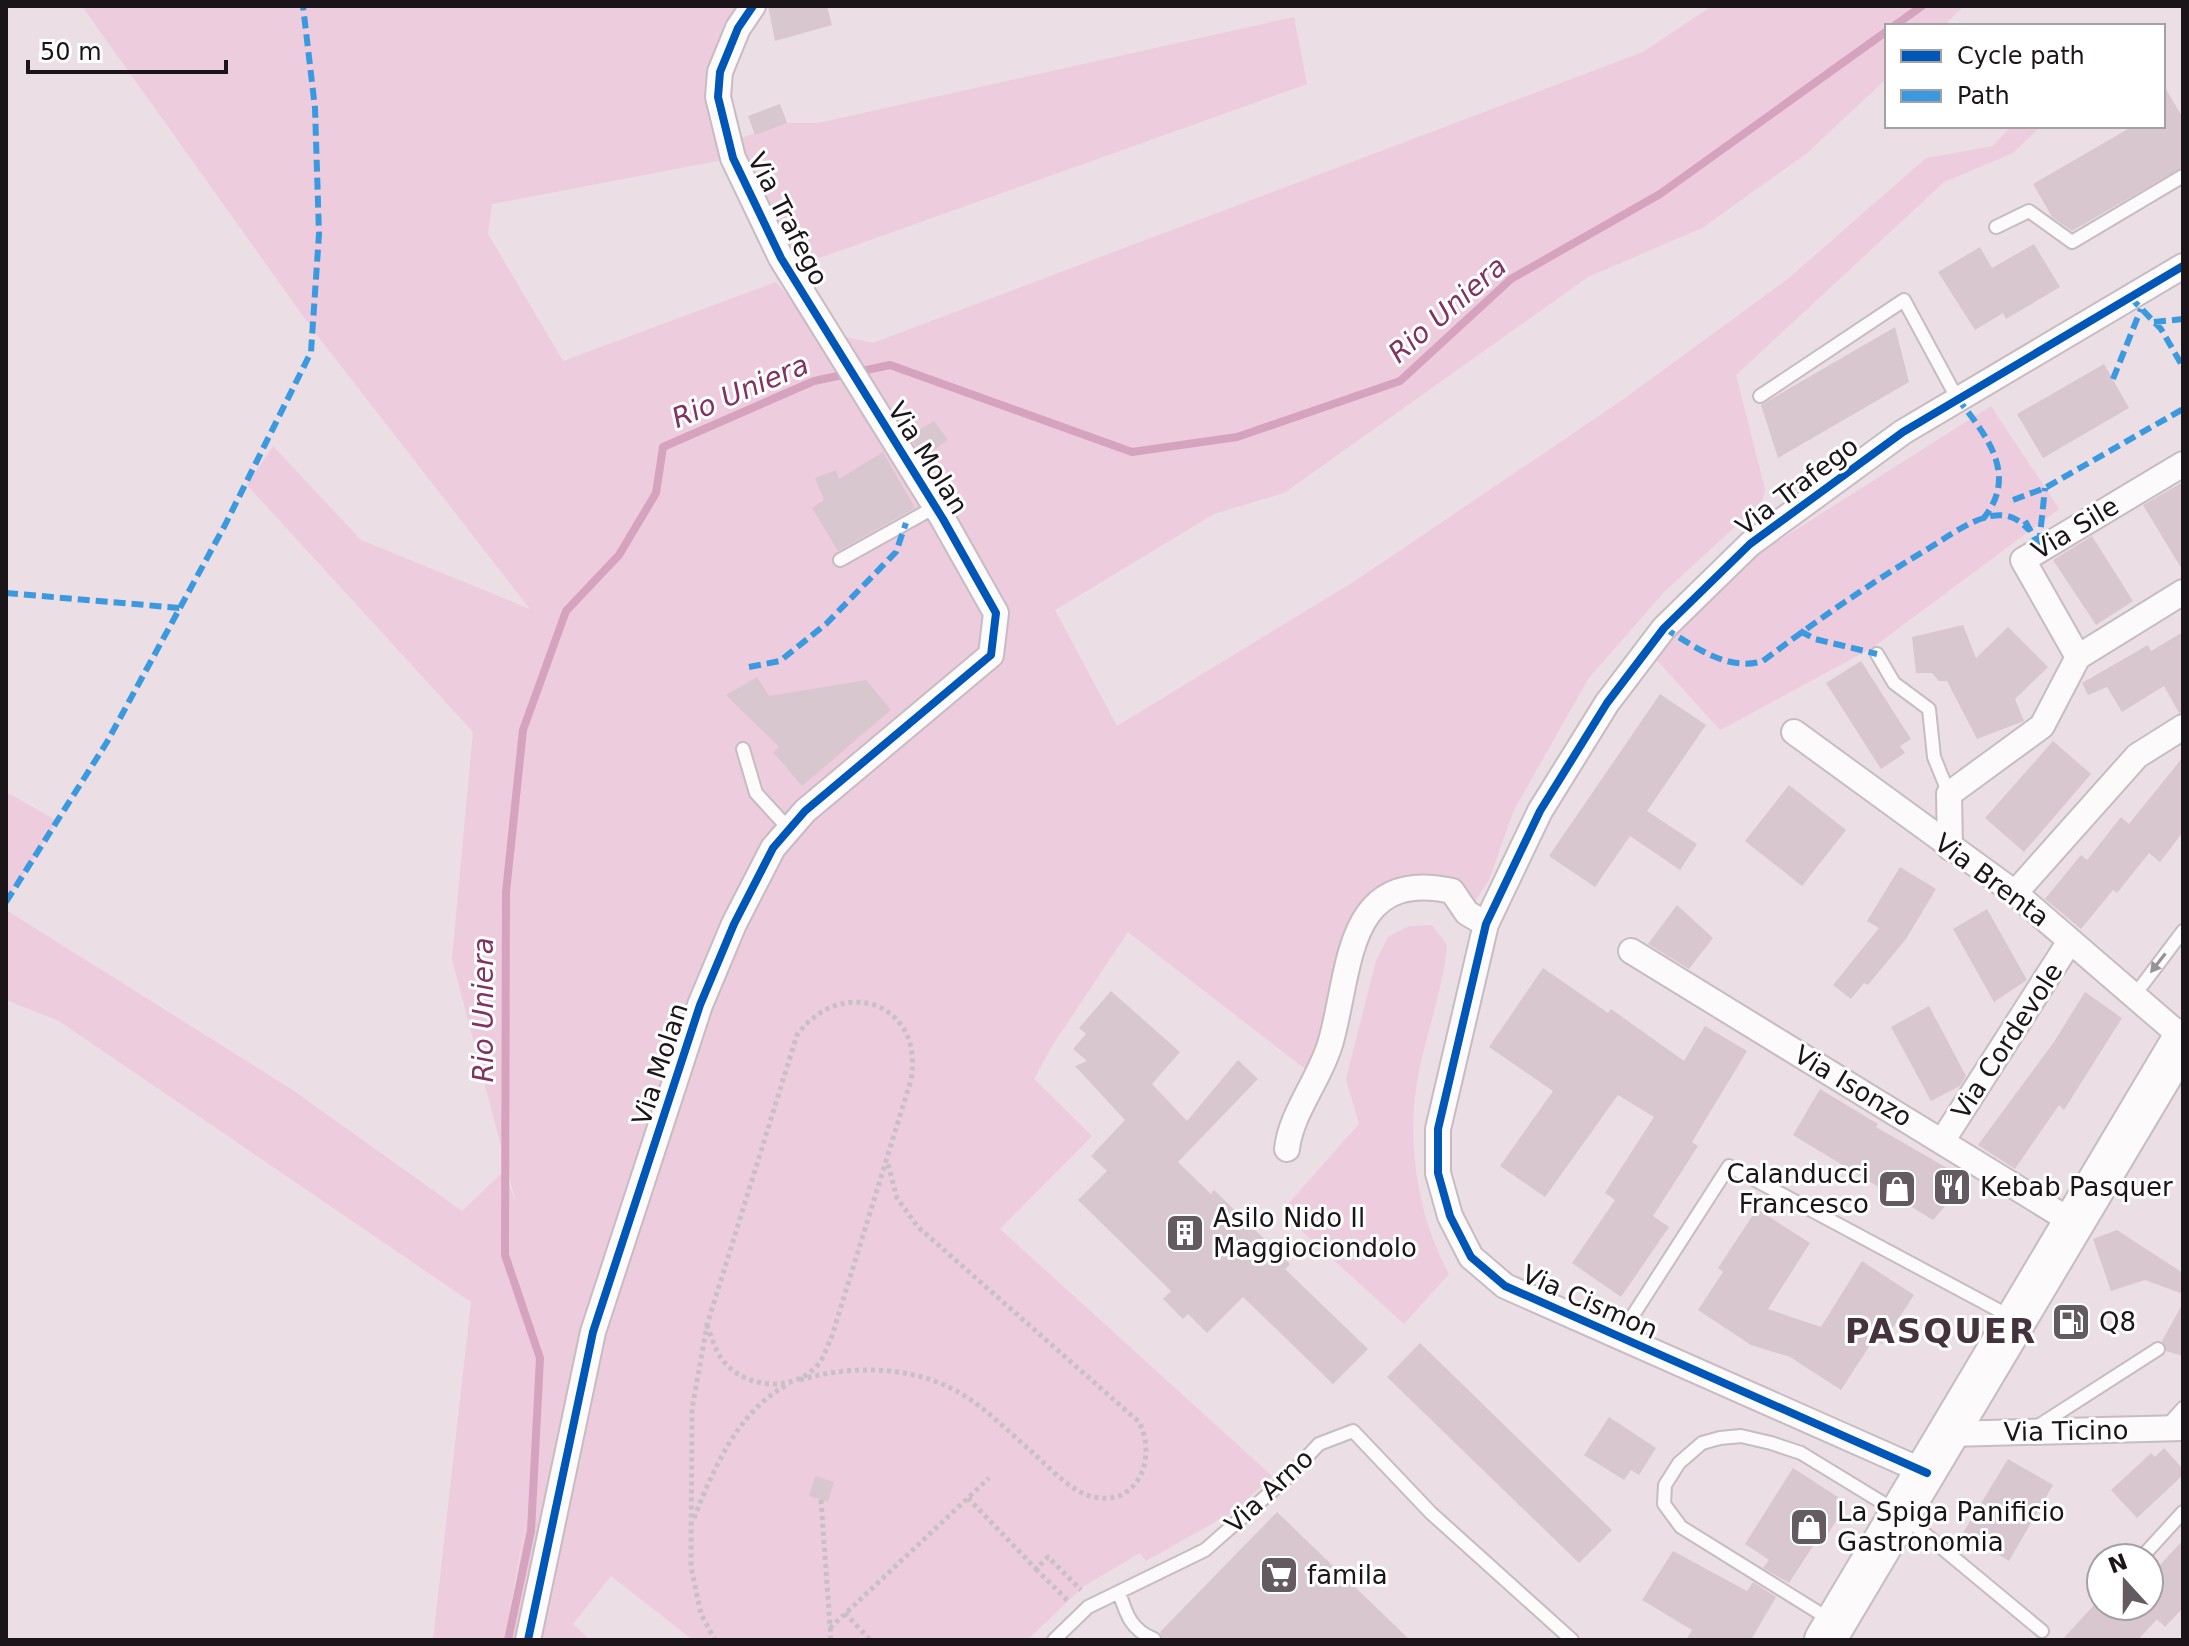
<svg xmlns="http://www.w3.org/2000/svg" width="2189" height="1646" font-family="'DejaVu Sans',sans-serif">
  <rect width="100%" height="100%" fill="#ebdee5"/>
  <path fill="#edccdd" d="M82,6H762L726,54L729,142L787,123H818L1294,17L1307,84L814,260L781,258L733,158L492,204L488,234L563,361L776,282L819,331L873,343L1643,52L1712,6H1964L1943,26H1887V78L1807,153L1702,228L1588,277L1284,493L1214,514L1055,610L1117,726L1355,581L1621,401L1788,279L1926,158L1993,146L2011,126H2041L2013,153L1944,182L1736,375L1765,489L1762,502L1665,591L1588,679L1513,812L1489,880L1467,913L1452,891L1377,904L1317,1078L1128,932L1053,1044L1034,1079L1092,1136L1000,1229L1272,1476L1236,1510L1146,1561L1140,1553L1084,1586L1027,1640H693L611,1576L573,1624L590,1640H507L528,1506L505,1640H433L471,1302L59,1021L6,1000V910L291,1089L462,1211L504,1171L516,1203L452,959L473,732L247,485L273,446L361,540L530,609L313,330Z
    M1991,406L2059,509L1872,648L1720,730L1653,656L1753,557Z
    M6,792L57,821L6,902Z
    M1432,925L1447,945C1443,989 1428,1028 1419,1071C1405,1137 1417,1216 1449,1274L1404,1324L1281,1212L1359,1124L1346,1079L1376,961L1388,937L1409,926Z"/>
  <g fill="none" stroke-linecap="round" stroke-linejoin="round">
    <path stroke="#d6a3bf" stroke-width="8" d="M1894,26L1922,6
      M508,1640L531,1531L540,1358L505,1255L506,892L523,730L566,611L619,555L656,493L663,447L814,381L890,365L1132,452L1237,437L1400,381L1511,279L1660,194L1887,31"/>
  </g>
  <path fill="#d9c7d0" d="M768,6H827L832,25L775,41Z
    M2163,84L2183,118V167L2072,231L2052,217L2033,184L2133,126H2163Z
    M780,104L787,123L755,135L748,116Z
    M2034,244L2060,287L2006,319L2003,313L1975,330L1938,272L1980,247L1992,268Z
    M1895,327L1909,382L1778,458L1761,405Z
    M2104,364L2129,408L2043,458L2017,414Z
    M934,421L948,440L923,458L909,436Z
    M883,452L915,508L838,551L812,508L824,500L815,478L836,470L839,479Z
    M2183,482V571L2143,505Z
    M2092,536L2133,601L2096,625L2053,560Z
    M1963,625L1976,658L2008,627L2048,667L2015,699L2024,721L1977,739L1947,681H1939L1932,673H1916L1912,637Z
    M2183,632V712L2179,713L2164,686L2122,712L2107,687L2088,695L2082,683L2148,645L2151,651Z
    M1861,661L1911,739L1900,746L1905,753L1881,769L1826,683Z
    M757,677L769,696L866,680L891,710L802,786L773,752L779,747L726,695Z
    M1660,694L1706,725L1647,811L1697,844L1680,870L1630,836L1595,887L1549,856Z
    M2053,741L2091,774L2024,852L1985,818Z
    M2183,757V832L2160,862L2149,853L2117,893L2113,890L2081,929L2045,899L2081,855L2087,860L2121,817L2129,824Z
    M1789,785L1846,830L1802,886L1745,841Z
    M1900,867L1936,889L1906,939L1868,985L1864,983L1851,999L1833,985L1879,928L1867,921Z
    M1677,905L1713,938L1689,969L1648,944Z
    M1987,909L2027,980L1994,1002L1953,929Z
    M1543,968L1608,1013L1611,1009L1684,1061L1705,1026L1747,1051L1692,1142L1698,1146L1653,1216L1669,1227L1621,1297L1572,1263L1615,1200L1605,1193L1654,1117L1618,1095L1545,1197L1500,1166L1553,1091L1489,1047Z
    M1111,991L1180,1052L1152,1084L1187,1121L1238,1060L1258,1079L1178,1162L1211,1194L1214,1190L1290,1264L1285,1269L1368,1349L1333,1384L1243,1297L1207,1333L1188,1314L1183,1319L1163,1299L1171,1291L1078,1200L1107,1171L1091,1156L1125,1120L1075,1066L1087,1061L1073,1049L1086,1034L1079,1028Z
    M2085,992L2122,1018L2064,1110L2059,1105L2015,1169L1978,1145L2054,1042Z
    M1929,1006L1966,1076L1960,1086L1931,1101L1891,1027Z
    M1820,1089L1878,1124L1876,1127L1968,1180L1933,1220L1793,1135Z
    M1757,1209L1810,1243L1768,1309L1821,1327L1862,1261L1914,1295L1882,1344L1874,1339L1841,1390L1790,1357L1751,1345L1698,1310L1723,1272L1718,1268Z
    M2117,1230L2183,1273V1294L2145,1280L2111,1291L2093,1239Z
    M2183,1303V1356L2166,1351L2162,1341Z
    M1420,1343L1612,1530L1579,1563L1387,1377Z
    M1609,1417L1656,1448L1639,1475L1631,1470L1624,1480L1584,1455Z
    M2164,1448L2183,1469V1475L2137,1518L2111,1490L2151,1453L2155,1457Z
    M2008,1459L2053,1485L2009,1561L1963,1533Z
    M1793,1468L1847,1503L1820,1547L1815,1543L1789,1583L1763,1568L1769,1560L1745,1544Z
    M815,1476L834,1482L828,1502L809,1496Z
    M1277,1512L1410,1640H1163L1160,1632Z
    M2183,1540V1608L2165,1627L2157,1619L2138,1640H2062L2093,1606H2149V1577Z
    M1673,1551L1747,1591L1753,1582L1776,1597L1751,1640H1686L1692,1630L1642,1600Z"/>
  <g fill="none" stroke-linecap="round" stroke-linejoin="round">
    <defs>
      <path id="lane" d="M1996,227L2029,211L2072,242L2183,176
        M1760,396L1904,300L1957,398
        M840,560L935,507
        M1877,654L1894,683L1929,709L1934,757L1949,794
        M743,749L756,793L789,829
        M2134,996L2183,931
        M1619,1337L1729,1166L2013,1318
        M2166,1427L2183,1408
        M2035,1428L2158,1349
        M2141,1558L2183,1512
        M1119,1592C1126,1614 1131,1630 1154,1639
        M1829,1619L1681,1527L1664,1504L1665,1485L1679,1463L1702,1443L1720,1438L1741,1436L1771,1443L1801,1453L1901,1514L2042,1631
        M1054,1640L1088,1607L1205,1550L1289,1476L1319,1444L1353,1431L1431,1513L1572,1640"/>
      <path id="street" d="M2078,657L2023,560L2183,464
        M1794,732L2015,893L2183,1038
        M1950,848L1949,794L2042,726L2078,657L2183,592
        M2015,893L2137,756L2183,727
        M1631,951L2074,1223
        M1943,1140L2070,941
        M1287,1149C1291,1112 1321,1078 1331,1041C1351,970 1345,867 1452,891L1467,913L1486,924
        M1949,1434L2183,1428
        M1927,1473L1505,1286L1471,1257L1450,1216L1438,1173V1129L1486,924L1540,811L1607,703L1664,628L1750,544L1903,432L2183,266
        M528,1640L593,1332L700,1005L734,924L773,848L805,811L991,655L996,613L943,519L781,258L733,158L718,97L720,72L738,28L753,6"/>
      <path id="primary" d="M1825,1640L2183,1039"/>
    </defs>
    <use href="#lane" stroke="#c6bcc1" stroke-width="16"/>
    <use href="#street" stroke="#c6bcc1" stroke-width="28"/>
    <use href="#primary" stroke="#c6bcc1" stroke-width="44"/>
    <path stroke="#c6c2c4" stroke-width="5" stroke-dasharray="4 4" stroke-linecap="butt" d="M707,1325C712,1338 716,1354 726,1364C750,1390 798,1392 820,1362C825,1355 827,1346 831,1339L911,1080C925,1003 842,974 797,1035L707,1325L692,1409L691,1567L701,1614L715,1640
      M800,1380C855,1363 923,1366 971,1400C993,1415 1012,1435 1032,1452C1049,1467 1068,1489 1090,1496C1137,1510 1158,1458 1139,1422L918,1227L897,1198L887,1160
      M968,1498L1036,1569L1048,1557L1081,1590
      M821,1500L831,1640
      M694,1518C714,1468 738,1411 787,1385
      M1036,1569L1069,1602
      M845,1613L870,1640
      M830,1628L989,1478"/>
    <use href="#lane" stroke="#fcfafb" stroke-width="12"/>
    <use href="#street" stroke="#fcfafb" stroke-width="24"/>
    <use href="#primary" stroke="#fcfafb" stroke-width="40"/>
    <path stroke="#3b9adf" stroke-width="6" stroke-dasharray="12 6" stroke-linecap="butt" d="M2130,297L2161,329L2183,367
      M2154,322L2183,319
      M2113,379L2141,309
      M1957,398C1987,436 2019,475 1983,519
      M2013,500L2045,488L2183,409
      M2025,521L2041,549
      M2039,545L2045,488
      M6,593L180,608
      M1664,628C1694,646 1727,672 1763,661C1816,621 1869,584 1926,550C1946,538 1968,521 1991,516C2007,513 2018,518 2029,530
      M1800,631L1815,639L1877,654
      M749,667L780,661L826,624L896,552L906,523
      M6,902L107,742L225,525L311,352L319,234L315,108L303,6"/>
    <defs>
      <path id="cycleway" d="M1927,1473L1505,1286L1471,1257L1450,1216L1438,1173V1129L1486,924L1540,811L1607,703L1664,628L1750,544L1903,432L2183,266
        M528,1640L593,1332L700,1005L734,924L773,848L805,811L991,655L996,613L943,519L781,258L733,158L718,97L720,72L738,28L753,6"/>
    </defs>
    <use href="#cycleway" stroke="#fff" stroke-width="13"/>
    <use href="#cycleway" stroke="#0057b8" stroke-width="8"/>
  </g>
  <defs><path id="oneway-solid" d="M-6-.8H1V-3.2L6.5 0L1 3.2V.8H-6Z" transform="scale(2)"/></defs>
  <use fill="#979295" href="#oneway-solid" transform="translate(2158 963) rotate(128)"/>
  <defs>
    <symbol id="restaurant-square" viewBox="-11 -11 22 22"><rect x="-9" y="-9" width="18" height="18" rx="4" fill="#645b60" stroke="#fff"/><path d="M-5-6h1v4h1v-4h1v4h1v-4h1v5L-1.5 .5V6h-2V.5L-5-1ZM5-6V6H3V1.5H1.5Q1.5-4 5-6Z" fill="#fff"/></symbol>
    <symbol id="shop-square" viewBox="-11 -11 22 22"><rect x="-9" y="-9" width="18" height="18" rx="4" fill="#645b60" stroke="#fff"/><path d="M-5-2.5h2.3a2.7 3.5 0 0 1 5.4 0H5L5.5 6h-11ZM-1.5-2.5h3a1.5 2.3 0 0 0-3 0Z" fill="#fff"/></symbol>
    <symbol id="building-square" viewBox="-11 -11 22 22"><rect x="-9" y="-9" width="18" height="18" rx="4" fill="#645b60" stroke="#fff"/><path d="M-4-6H4V6H1V3H-1V6H-4ZM-2.5-4.3h1.7v1.8h-1.7ZM.8-4.3h1.7v1.8H.8ZM-2.5-1h1.7V.8h-1.7ZM.8-1h1.7V.8H.8Z" fill="#fff"/></symbol>
    <symbol id="fuel-square" viewBox="-11 -11 22 22"><rect x="-9" y="-9" width="18" height="18" rx="4" fill="#645b60" stroke="#fff"/><path d="M-5.5-6h7V0h2V4h1.3V-2.5L3-4.5l.8-.8L6-3V5H2.5V1h-1V6h-7ZM-4.2-4.7v3.2H.2V-4.7Z" fill="#fff"/></symbol>
    <symbol id="supermarket-square" viewBox="-11 -11 22 22"><rect x="-9" y="-9" width="18" height="18" rx="4" fill="#645b60" stroke="#fff"/><path d="M-6-5.5h2.5l.6 2H6L4.5 2H-2.5L-4.4-4H-6ZM-1.5 3.2a1.3 1.3 0 1 0 .1 0ZM3 3.2a1.3 1.3 0 1 0 .1 0Z" fill="#fff"/></symbol>
  </defs>
  <g fill-rule="evenodd">
    <use href="#restaurant-square" x="1930" y="1165" width="44" height="44"/>
    <use href="#shop-square" x="1875" y="1167" width="44" height="44"/>
    <use href="#building-square" x="1163" y="1211" width="44" height="44"/>
    <use href="#fuel-square" x="2049" y="1300" width="44" height="44"/>
    <use href="#shop-square" x="1787" y="1505" width="44" height="44"/>
    <use href="#supermarket-square" x="1257" y="1553" width="44" height="44"/>
  </g>
  <g text-anchor="middle" stroke-width="6" stroke-linejoin="round" paint-order="stroke">
    <g font-size="26" fill="#1b1418" stroke="#fff">
      <text transform="translate(788 219) rotate(63)" y="9">Via Trafego</text>
      <text transform="translate(928 458) rotate(58)" y="9">Via Molan</text>
      <text transform="translate(1797 486) rotate(-37)" y="9">Via Trafego</text>
      <text transform="translate(2075 528) rotate(-31)" y="9">Via Sile</text>
      <text transform="translate(1992 880) rotate(37)" y="9">Via Brenta</text>
      <text transform="translate(2007 1041) rotate(-57)" y="9">Via Cordevole</text>
      <text transform="translate(660 1064) rotate(-72)" y="9">Via Molan</text>
      <text transform="translate(1853 1086) rotate(31)" y="9">Via Isonzo</text>
      <text transform="translate(1590 1302) rotate(24)" y="9">Via Cismon</text>
      <text transform="translate(2066 1431) rotate(-1)" y="9">Via Ticino</text>
      <text transform="translate(1269 1491) rotate(-43)" y="9">Via Arno</text>
    </g>
    <g font-size="26" fill="#1b1418" stroke="#fff" text-anchor="start">
      <text x="1869" y="1183" text-anchor="end">Calanducci<tspan x="1869" dy="30">Francesco</tspan></text>
      <text x="1980" y="1196">Kebab Pasquer</text>
      <text x="1213" y="1227">Asilo Nido Il<tspan x="1213" dy="30">Maggiociondolo</tspan></text>
      <text x="2099" y="1331">Q8</text>
      <text x="1837" y="1521">La Spiga Panificio<tspan x="1837" dy="30">Gastronomia</tspan></text>
      <text x="1307" y="1584">famila</text>
    </g>
    <g font-size="28" font-style="italic" fill="#813162" stroke="#fff">
      <text transform="translate(1447 309) rotate(-41)" y="10">Rio Uniera</text>
      <text transform="translate(740 391) rotate(-23)" y="10">Rio Uniera</text>
      <text transform="translate(483 1010) rotate(-90)" y="10">Rio Uniera</text>
    </g>
    <g font-size="34" font-weight="bold" letter-spacing="2" fill="#44323c" stroke="#fff">
      <text x="1941" y="1343">PASQUER</text>
    </g>
  </g>
  <rect width="2189" height="1646" fill="none" stroke="#1b1418" stroke-width="16"/>
  <rect x="1885" y="24" width="280" height="104" fill="#ffffff" stroke="#a4a1a3" stroke-width="2"/>
  <rect x="1901" y="50" width="40" height="12" fill="#0057b8" stroke="#a4a1a3" stroke-width="2"/>
  <text x="1957" y="64" font-size="24" fill="#1b1418">Cycle path</text>
  <rect x="1901" y="90" width="40" height="12" fill="#3b9adf" stroke="#a4a1a3" stroke-width="2"/>
  <text x="1957" y="104" font-size="24" fill="#1b1418">Path</text>
  <g transform="translate(2125 1582) rotate(339)"><circle r="38" fill="#ffffff" stroke="#a4a1a3" stroke-width="2"/>
  <path d="M0-6L14 30L0 20L-14 30Z" fill="#645b60"/>
  <text y="-12" font-size="22" font-weight="bold" text-anchor="middle" fill="#1b1418">N</text>
  </g>
  <path d="M28 60v12h198v-12" fill="none" stroke="#1b1418" stroke-width="4"/>
  <text x="40" y="60" font-size="24" fill="#1b1418" stroke="#ffffff" stroke-width="6" paint-order="stroke">50 m</text>
</svg>
